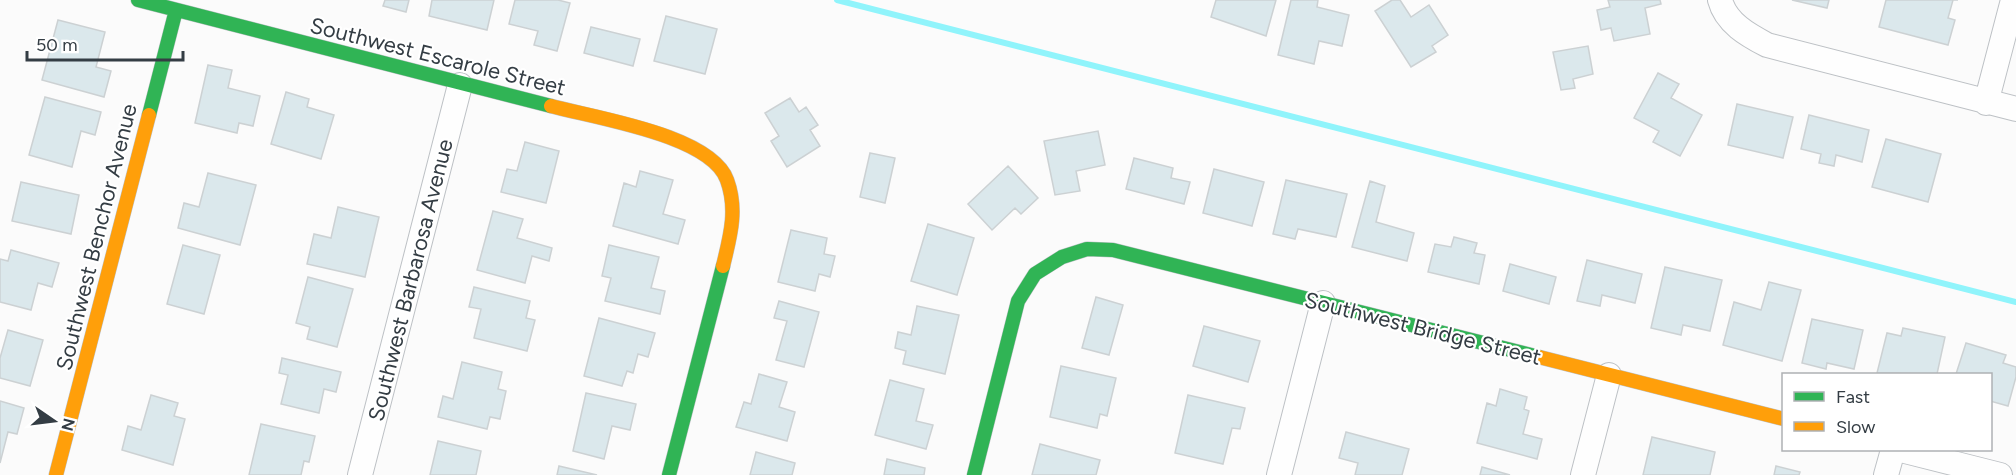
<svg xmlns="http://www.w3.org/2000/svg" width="2016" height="475" font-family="Figtree,sans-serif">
  <rect width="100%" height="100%" fill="#fbfbfb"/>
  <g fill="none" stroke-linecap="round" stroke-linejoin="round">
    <path stroke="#90f4fb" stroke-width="6" d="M837,0L2016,302"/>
  </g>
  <path fill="#dbe8ec" stroke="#ccd1d3" stroke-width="1.5" d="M385,0H409L406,12L383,6Z
    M432,0H494L487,30L429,16Z
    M515,0H558L570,3L557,51L534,45L538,31L509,24Z
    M1216,0H1276L1266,36L1211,17Z
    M1291,0H1318L1317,7L1349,15L1342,46L1319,41L1314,64L1278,55Z
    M1392,0H1400L1411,17L1429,5L1448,35L1432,46L1436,52L1411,67L1375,11Z
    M1608,0H1660L1661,4L1645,8L1650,34L1614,41L1611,28L1601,30L1597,10L1610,7Z
    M1792,0H1829L1827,8Z
    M1886,0H1958H1953L1948,18L1955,20L1948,45L1879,27Z
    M666,16L717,29L705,74L654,61Z
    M58,20L105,32L96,67L111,71L104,97L42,80Z
    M591,27L640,39L633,66L584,53Z
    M1588,46L1593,74L1573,79L1575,88L1561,90L1553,52Z
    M208,65L232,70L228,88L260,96L253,126L239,123L237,133L195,123Z
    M1658,73L1679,84L1671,98L1702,115L1680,156L1653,142L1659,131L1634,118Z
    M286,92L309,99L307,107L334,115L321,159L271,144Z
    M45,97L101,112L95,135L81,131L72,167L29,155Z
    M790,98L799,112L806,107L818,125L810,130L820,146L787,167L771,141L779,136L765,113Z
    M1737,104L1793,117L1783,158L1728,145Z
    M1809,115L1869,130L1862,162L1836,155L1834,166L1819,163L1821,154L1801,149Z
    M1098,131L1105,165L1076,171L1080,191L1055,195L1044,141Z
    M1886,139L1941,154L1928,202L1872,187Z
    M525,142L559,151L546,203L501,192L507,169L517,171Z
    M870,153L895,158L885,203L860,197Z
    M1134,158L1173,168L1171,178L1190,182L1184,204L1126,189Z
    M1008,166L1038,198L1021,214L1015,208L992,230L968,204Z
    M1214,169L1264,182L1252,226L1203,213Z
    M640,171L673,180L663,214L685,220L678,244L613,226L624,183L636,187Z
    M208,173L256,185L240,245L178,228L184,203L199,207Z
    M1286,180L1347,194L1336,237L1298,229L1295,239L1273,234Z
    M1370,181L1385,186L1376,222L1414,233L1407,261L1352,247Z
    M21,182L79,195L71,234L12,221Z
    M338,207L379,217L365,277L307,264L314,234L331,238Z
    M493,211L523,219L517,238L552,248L549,261L532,256L525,283L477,270Z
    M928,224L974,238L957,295L911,281Z
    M791,230L827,238L824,254L835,256L830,277L819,274L815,291L778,282Z
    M1454,237L1477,243L1474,253L1485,255L1479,284L1428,272L1435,244L1451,247Z
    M183,245L220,255L204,314L167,304Z
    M609,245L659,257L651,288L665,291L660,314L605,301L611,278L602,276Z
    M11,250L59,263L52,287L38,283L31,310L0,302V259L8,261Z
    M1587,260L1642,274L1635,303L1602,295L1600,306L1577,301Z
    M1510,264L1556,277L1549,304L1503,291Z
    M1665,267L1722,280L1710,331L1683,325L1681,335L1651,328Z
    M308,277L353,289L337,347L307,339L310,327L296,323Z
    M1769,282L1801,290L1782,361L1723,345L1734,302L1761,310Z
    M474,287L530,301L526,318L535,320L527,351L474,338L481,309L469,307Z
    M1096,297L1123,305L1109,355L1082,348Z
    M779,301L819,312L804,367L776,360L787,321L774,318Z
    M917,306L959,315L945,374L903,364L906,351L895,348L898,332L911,335Z
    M599,318L655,333L648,357L638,354L633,373L627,371L622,386L584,376Z
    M1812,319L1863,330L1854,369L1827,363L1826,369L1802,363Z
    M1204,326L1260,341L1248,382L1193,366Z
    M1903,328L1945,337L1937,374L1877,373L1887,333L1901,336Z
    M8,330L43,340L30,386L0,378V358Z
    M1966,343L2006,355L2003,363L2016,367V377L2008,406L1990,401V374H1956Z
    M282,358L341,372L336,392L324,389L319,413L281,404L288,375L279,373Z
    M462,362L502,372L498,389L506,391L500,419L490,417L487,429L438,417L443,396L453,399Z
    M1061,366L1116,378L1107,416L1100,414L1097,428L1050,417Z
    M759,374L787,382L779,407L795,412L787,441L736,427L744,402L751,404Z
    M890,380L924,389L916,421L933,425L926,449L875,435Z
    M1500,389L1527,397L1524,409L1529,411L1523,434L1542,439L1537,459L1477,443L1487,403L1496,406Z
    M586,393L636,404L630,430L612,426L604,459L573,451Z
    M151,395L178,403L174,416L185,419L173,465L122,450L128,426L141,430Z
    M1188,395L1245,408L1240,429L1232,428L1223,464L1175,453Z
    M0,401L24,408L17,434L8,432L0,463Z
    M261,424L315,436L309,462L304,461L301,475H249Z
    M1346,432L1409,449L1402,475H1355L1358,463L1339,458Z
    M1652,437L1715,452L1710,475H1643Z
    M438,441L481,451L476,475H430Z
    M1040,444L1100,460L1096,475H1032Z
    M756,452L795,463L792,475H750Z
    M887,459L925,468L924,475H884Z
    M559,466L597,475H557Z
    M1776,466L1800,472L1799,475H1774Z
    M1482,467L1510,475H1480Z"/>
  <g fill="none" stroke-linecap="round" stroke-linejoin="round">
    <defs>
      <path id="street" d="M1720,0C1726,23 1748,35 1767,45L2016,109
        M1986,103L2013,0
        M1901,450L2000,475
        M360,475L460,85
        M1279,475L1323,303
        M1583,475L1609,375
        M1886,475L1893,450"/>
      <path id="fast" d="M138,0L551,106
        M149,115L176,10
        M669,475L723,266
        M974,475L1018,301L1035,274L1062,257L1087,249L1113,250L1539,357"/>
      <path id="slow" d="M551,106C595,118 711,135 727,180C738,210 730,237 723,266
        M1539,357L1784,419
        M56,475L149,115"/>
    </defs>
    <use href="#street" stroke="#bdc1c5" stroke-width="26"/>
    <use href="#fast" stroke="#bdc1c5" stroke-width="15"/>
    <use href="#slow" stroke="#bdc1c5" stroke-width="15"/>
    <use href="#street" stroke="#fefefe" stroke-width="24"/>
    <use href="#fast" stroke="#30b455" stroke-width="14"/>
    <use href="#slow" stroke="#ff9f0a" stroke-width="14"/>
  </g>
  <g text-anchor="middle" stroke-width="4.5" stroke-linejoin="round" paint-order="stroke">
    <g font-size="22" fill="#343d44" stroke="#fff">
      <text transform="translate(438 56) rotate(14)" y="8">Southwest Escarole Street</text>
      <text transform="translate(96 237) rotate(-76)" y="8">Southwest Benchor Avenue</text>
      <text transform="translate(410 280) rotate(-76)" y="8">Southwest Barbarosa Avenue</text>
      <text transform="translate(1423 328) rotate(14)" y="8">Southwest Bridge Street</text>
    </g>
  </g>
  <rect x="1782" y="373" width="210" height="78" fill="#ffffff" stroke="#aeb1b4" stroke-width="1.5"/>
  <rect x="1794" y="392" width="30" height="9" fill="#30b455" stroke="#aeb1b4" stroke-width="1.5"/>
  <text x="1836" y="403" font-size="18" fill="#343d44">Fast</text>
  <rect x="1794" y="422" width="30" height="9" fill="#ff9f0a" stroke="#aeb1b4" stroke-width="1.5"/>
  <text x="1836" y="433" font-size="18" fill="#343d44">Slow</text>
  <g transform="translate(54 421) rotate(104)" stroke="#ffffff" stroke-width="4.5" paint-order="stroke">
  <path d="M0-4.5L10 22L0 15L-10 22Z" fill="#343d44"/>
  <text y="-9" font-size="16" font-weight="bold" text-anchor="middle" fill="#343d44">N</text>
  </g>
  <path d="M27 51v9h156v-9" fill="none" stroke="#343d44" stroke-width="3"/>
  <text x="36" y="51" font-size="18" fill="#343d44" stroke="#ffffff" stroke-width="4.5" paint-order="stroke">50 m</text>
</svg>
